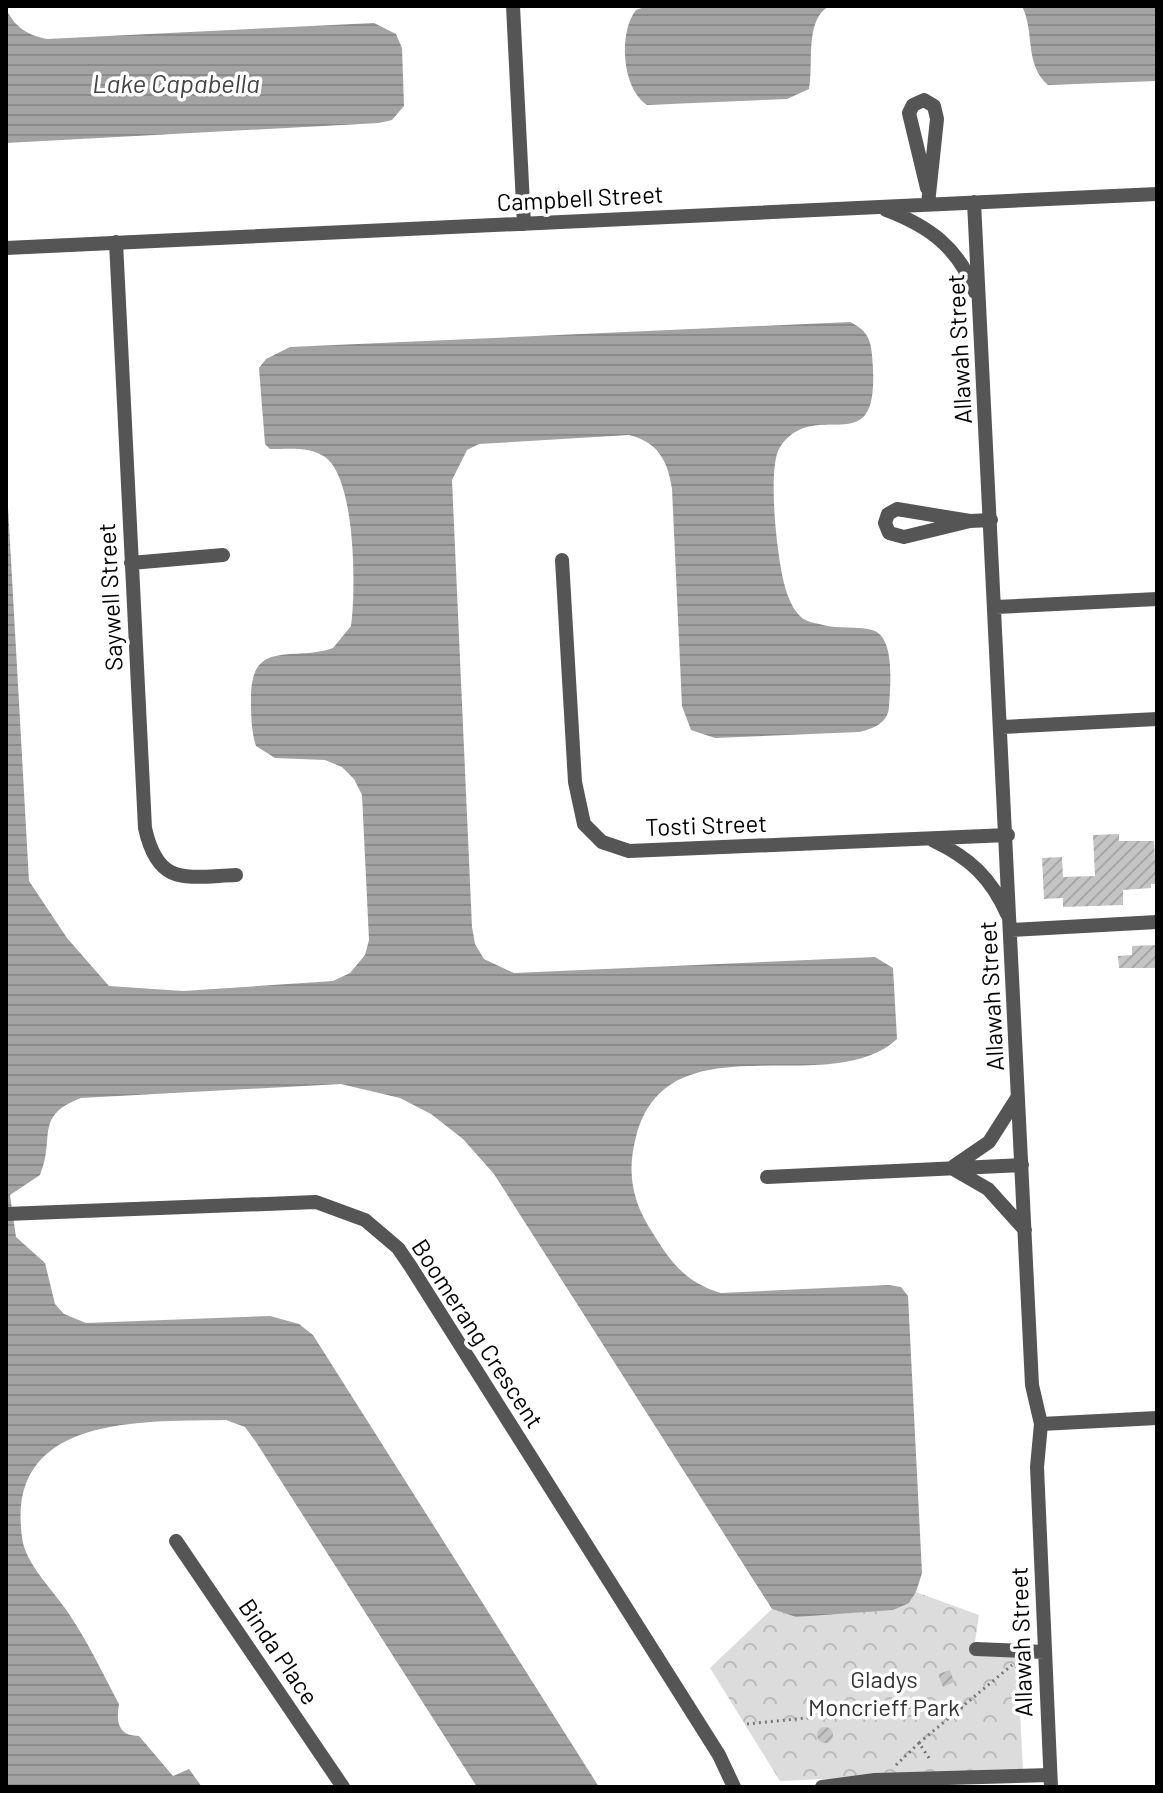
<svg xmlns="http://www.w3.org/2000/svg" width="1163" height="1793" font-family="Barlow,sans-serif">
  <defs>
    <pattern id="park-crowns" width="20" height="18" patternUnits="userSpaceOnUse" patternTransform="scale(2)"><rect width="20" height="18" fill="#dcdcdc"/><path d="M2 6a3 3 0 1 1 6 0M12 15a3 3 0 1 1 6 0" fill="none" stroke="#bbb"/></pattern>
    <pattern id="water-rules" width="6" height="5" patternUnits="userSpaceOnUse" patternTransform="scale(2)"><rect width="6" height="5" fill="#a3a3a3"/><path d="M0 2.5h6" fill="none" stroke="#8b8b8b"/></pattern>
    <pattern id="building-hatch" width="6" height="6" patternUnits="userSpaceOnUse" patternTransform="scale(2)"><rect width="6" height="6" fill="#c4c4c4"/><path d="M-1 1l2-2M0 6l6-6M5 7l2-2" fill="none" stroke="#a7a7a7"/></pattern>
  </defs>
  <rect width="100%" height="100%" fill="#fff"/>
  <path fill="url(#park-crowns)" d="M916,1592L979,1615L973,1655L1017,1656L1023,1770L780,1781L710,1668L772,1609L796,1617L909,1603Z"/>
  <path fill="url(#water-rules)" d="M647,6H829C804,21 814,64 809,89L787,99L647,105C622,89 618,33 636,10Z
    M1022,6H1157V81L1048,85C1024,64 1035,32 1022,6Z
    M6,9C15,27 27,35 47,39L374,23L396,34L402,48L404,106L392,120L379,123L6,143Z
    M850,322C865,329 871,338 872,355C883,472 818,392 780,447C769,464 775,527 778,549C781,570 785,602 801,617C806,622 816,623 823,625C839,629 856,626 872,630C896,636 890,687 889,707C888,723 873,729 859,732L715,738L691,730L682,706L672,489C668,461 658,442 629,435L479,444L467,450L452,480L472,927L475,944L484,959L514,973L875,957L893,968L897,1039C829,1102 667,1015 636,1137C626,1174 633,1204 654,1235C672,1264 687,1283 721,1293L889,1285L901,1287L908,1296L922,1573L916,1592L909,1603L893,1610L796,1617L772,1609L494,1174L463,1139L431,1114L400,1098L341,1084L81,1098C33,1116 56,1138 40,1175L10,1195L16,1237L45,1263L55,1304L64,1314L86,1323L270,1316L299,1324L313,1335L599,1787H477L256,1442L245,1427L226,1420C145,1422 0,1412 23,1543C29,1568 55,1592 69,1614C88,1642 103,1674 119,1704C116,1722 118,1736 139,1736L173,1776L189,1769L202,1787H6V471L29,881L67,938L109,986L183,991L333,981L350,973L365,955L369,940L362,795L354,779L342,767L325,760L275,758L256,746C251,730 251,714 251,697C251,638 294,662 333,648L351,626C356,590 356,479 325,457C310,446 288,449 270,449L265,444L259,368L266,359L290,347Z"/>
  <path fill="url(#building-hatch)" d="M1119,834V841H1154L1156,884H1151V888L1123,890V905L1063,907V898L1044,899L1042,858L1062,857L1063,877L1095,876L1093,835Z
    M1157,945V968H1119L1118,956L1132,955V946Z
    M950,1670L954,1682L943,1687L938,1674Z
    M817 1735a8 8 0 1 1 16 0a8 8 0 1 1-16 0Z"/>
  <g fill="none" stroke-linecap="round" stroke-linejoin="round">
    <path stroke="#777" stroke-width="3" stroke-dasharray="2 4" stroke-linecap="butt" d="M747,1724L943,1704L963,1708
      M929,1758L919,1743L1012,1665
      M896,1765L919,1743"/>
    <path stroke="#555" stroke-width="14" d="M513,6L524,224
      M927,188L909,113L913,105L924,100L934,106L937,119L928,204
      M974,202L1032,1385L1041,1424L1037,1467L1051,1787
      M886,210C929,226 959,248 975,292
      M116,242L145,828C158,887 186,877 236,875
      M6,248L1157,194
      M970,521L904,537L889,533L885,523L888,514L897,509L970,521L991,520
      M562,560L575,782L584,824L602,842L629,851L1008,835
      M131,563L223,555
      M996,607L1157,599
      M1002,727L1157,719
      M934,841C970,858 991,878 1007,914
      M1011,930L1157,922
      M954,1166L989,1142L1017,1098
      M955,1170L988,1189L1025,1230
      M767,1177L1022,1165
      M6,1214L316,1202L365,1220L398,1248L411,1267L719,1755L734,1787
      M1041,1424L1157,1418
      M176,1541L343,1787
      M976,1649L1044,1652
      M822,1787L875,1780L1050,1775"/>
  </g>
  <g text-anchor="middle" stroke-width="7" stroke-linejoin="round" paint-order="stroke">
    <g font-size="24" fill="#000" stroke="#fff">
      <text transform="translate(580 199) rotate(-3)" y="8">Campbell Street</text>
      <text transform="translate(960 349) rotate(-93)" y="8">Allawah Street</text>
      <text transform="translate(111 597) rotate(-93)" y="8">Saywell Street</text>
      <text transform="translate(706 826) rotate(-2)" y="8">Tosti Street</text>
      <text transform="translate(992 996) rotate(-93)" y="8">Allawah Street</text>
      <text transform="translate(477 1334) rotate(57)" y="8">Boomerang Crescent</text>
      <text transform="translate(1022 1642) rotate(-92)" y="8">Allawah Street</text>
      <text transform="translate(278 1652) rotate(56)" y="8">Binda Place</text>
    </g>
    <g font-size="24" fill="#333" stroke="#fff">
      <text x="884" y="1688">Gladys<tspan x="884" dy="28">Moncrieff Park</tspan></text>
    </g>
    <g font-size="26" font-style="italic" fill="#444" stroke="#fff">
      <text x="176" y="93">Lake Capabella</text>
    </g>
  </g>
  <rect width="1163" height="1793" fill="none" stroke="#000000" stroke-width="16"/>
</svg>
